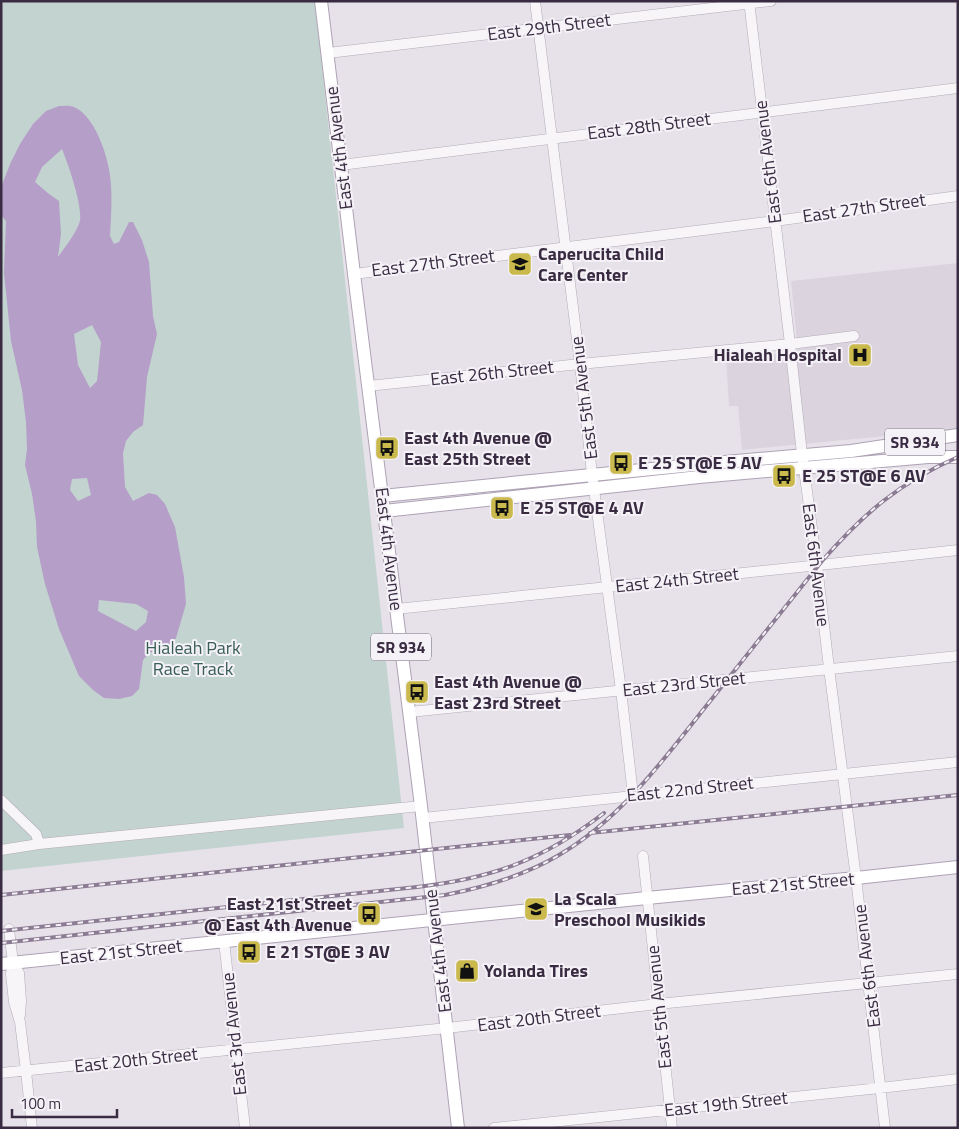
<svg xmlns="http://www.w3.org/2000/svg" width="959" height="1129" font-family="'Titillium Web',sans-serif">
  <rect width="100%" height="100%" fill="#e7e2ea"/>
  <path fill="#dbd4df" d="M958,263V429L742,450L738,406H729L726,359L798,352L791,281Z"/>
  <path fill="#c3d3d0" d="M1,1H315L404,828L1,871Z"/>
  <path fill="#b59ec8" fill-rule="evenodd" d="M59,106C64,106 69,105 74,107C97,117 110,162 111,185C112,202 111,219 110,236L114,244L119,242L129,222H133L142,240L149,262L153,316L157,334L147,377L143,425L133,432L126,441L123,453L125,487L133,501L149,493L157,495L165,504L175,527L184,577L186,604L176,638L166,650L154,651L149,653L143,660L139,689L132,696L119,699L104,698L93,690L79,676L59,629L45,584L37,547L36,521L32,494L25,465L27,449L26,422L22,390L11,341L4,273L6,221L1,215V187L11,162L20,144L33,124L46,111ZM62,149C68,164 85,211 79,224C74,236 65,247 58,257L61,234L59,201L49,194L35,182L42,167ZM92,325L101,342L97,381L90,388L78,365L74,334ZM87,478L91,495L78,501L70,490L72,479ZM99,600L136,604L148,611L146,622L136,631L98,611Z"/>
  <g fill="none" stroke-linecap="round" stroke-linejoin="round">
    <defs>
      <path id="minor" d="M535,1L580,364L592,474L621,690L633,795
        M749,1L790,344L802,454L817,566L829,668L856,878L885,1128
        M328,53L771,1
        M341,165L958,88
        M354,274L775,221L958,196
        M368,386L580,364L790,344L854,336
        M396,609C584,589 771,571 958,550
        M410,712L958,656
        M1,800L36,834L39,844
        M423,818L958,762
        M1,850L39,844L421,806
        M643,856L672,1128
        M9,929L13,963L11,974L14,1002L20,1022L26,1071L32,1128
        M224,941L245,1128
        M13,963L19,973L21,1001L20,1015
        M1,1073L447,1028L658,1004L958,974
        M494,1128L880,1088L958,1079"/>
      <path id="major" d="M321,1L354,274L421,806L458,1128
        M382,496L702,464L851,451L958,435
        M384,511L699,477L928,457H958
        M1,964L647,898L856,878L958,867"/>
    </defs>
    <use href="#minor" stroke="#b3abb7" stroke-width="11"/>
    <use href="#major" stroke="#aea2b5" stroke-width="14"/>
    <use href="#minor" stroke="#f7f5f8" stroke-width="10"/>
    <use href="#major" stroke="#fff" stroke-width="12"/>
    <defs>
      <path id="rail" d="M590,833L958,795
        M1,895L570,835
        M1,931L417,887C493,878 543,860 604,813
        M1,943L445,895C485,887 524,876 559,855C620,819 660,764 703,710C743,660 782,611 822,561C864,513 899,483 958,457"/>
    </defs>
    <use href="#rail" stroke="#8b7c93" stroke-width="4"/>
    <use href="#rail" stroke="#f5f2f7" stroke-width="2" stroke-dasharray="5.5" stroke-linecap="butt"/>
  </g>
  <defs>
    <symbol id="school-square" viewBox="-11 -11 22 22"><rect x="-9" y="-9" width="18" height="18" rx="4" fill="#cab94c" stroke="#f5f2f7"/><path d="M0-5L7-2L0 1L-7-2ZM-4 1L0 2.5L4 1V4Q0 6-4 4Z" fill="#111"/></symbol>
    <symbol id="hospital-square" viewBox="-11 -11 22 22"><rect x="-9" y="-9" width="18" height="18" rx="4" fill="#cab94c" stroke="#f5f2f7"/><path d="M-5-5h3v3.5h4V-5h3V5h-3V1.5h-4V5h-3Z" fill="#111"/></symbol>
    <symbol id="bus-square" viewBox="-11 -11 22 22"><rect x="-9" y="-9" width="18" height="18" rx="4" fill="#cab94c" stroke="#f5f2f7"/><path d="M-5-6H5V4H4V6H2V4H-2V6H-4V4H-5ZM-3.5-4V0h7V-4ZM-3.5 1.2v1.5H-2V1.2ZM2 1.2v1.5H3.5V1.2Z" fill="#111"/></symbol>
    <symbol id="shop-square" viewBox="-11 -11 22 22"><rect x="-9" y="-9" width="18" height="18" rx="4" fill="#cab94c" stroke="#f5f2f7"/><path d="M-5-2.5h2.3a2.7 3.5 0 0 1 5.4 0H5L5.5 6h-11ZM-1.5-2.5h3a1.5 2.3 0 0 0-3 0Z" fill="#111"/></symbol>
  </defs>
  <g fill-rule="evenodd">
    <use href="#school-square" x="506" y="250" width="28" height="28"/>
    <use href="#hospital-square" x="846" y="341" width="28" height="28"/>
    <use href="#bus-square" x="373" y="434" width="28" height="28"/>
    <use href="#bus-square" x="607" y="449" width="28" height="28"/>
    <use href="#bus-square" x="770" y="462" width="28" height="28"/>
    <use href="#bus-square" x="488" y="494" width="28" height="28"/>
    <use href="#bus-square" x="403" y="678" width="28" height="28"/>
    <use href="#school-square" x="522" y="895" width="28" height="28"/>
    <use href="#bus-square" x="355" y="900" width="28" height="28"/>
    <use href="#bus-square" x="235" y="938" width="28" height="28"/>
    <use href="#shop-square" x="453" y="957" width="28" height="28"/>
  </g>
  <g text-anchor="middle" stroke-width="4" stroke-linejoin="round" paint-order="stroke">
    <g fill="#f5f2f7" stroke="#716778" stroke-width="1">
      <rect x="885" y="428.5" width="60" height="27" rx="4"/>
      <rect x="371" y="633.5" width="60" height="27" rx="4"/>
    </g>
    <g font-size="16" font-weight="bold" fill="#392b41">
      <text x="915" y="448">SR 934</text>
      <text x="401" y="653">SR 934</text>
    </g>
    <g font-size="18" fill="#392b41" stroke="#f5f2f7">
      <text transform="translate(549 27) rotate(-7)" y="6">East 29th Street</text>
      <text transform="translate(649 126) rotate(-7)" y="6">East 28th Street</text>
      <text transform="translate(339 148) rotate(-97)" y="6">East 4th Avenue</text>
      <text transform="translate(768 162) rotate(-97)" y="6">East 6th Avenue</text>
      <text transform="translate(864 208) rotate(-8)" y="6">East 27th Street</text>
      <text transform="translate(433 263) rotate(-7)" y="6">East 27th Street</text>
      <text transform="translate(492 373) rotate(-6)" y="6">East 26th Street</text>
      <text transform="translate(584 398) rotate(-97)" y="6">East 5th Avenue</text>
      <text transform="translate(389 549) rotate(83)" y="6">East 4th Avenue</text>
      <text transform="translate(816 565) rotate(83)" y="6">East 6th Avenue</text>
      <text transform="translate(677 580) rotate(-6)" y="6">East 24th Street</text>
      <text transform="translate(684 684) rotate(-6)" y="6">East 23rd Street</text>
      <text transform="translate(690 789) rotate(-6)" y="6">East 22nd Street</text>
      <text transform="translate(793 884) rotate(-5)" y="6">East 21st Street</text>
      <text transform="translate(438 951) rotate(-97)" y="6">East 4th Avenue</text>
      <text transform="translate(121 952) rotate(-6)" y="6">East 21st Street</text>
      <text transform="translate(867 966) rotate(-97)" y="6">East 6th Avenue</text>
      <text transform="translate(659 1007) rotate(-96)" y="6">East 5th Avenue</text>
      <text transform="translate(539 1018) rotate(-7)" y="6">East 20th Street</text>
      <text transform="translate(234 1034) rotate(-96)" y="6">East 3rd Avenue</text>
      <text transform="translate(136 1060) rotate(-6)" y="6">East 20th Street</text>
      <text transform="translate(726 1104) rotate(-6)" y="6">East 19th Street</text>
    </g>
    <g font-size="18" font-weight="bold" fill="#392b41" stroke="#f5f2f7" text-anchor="start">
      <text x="538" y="260">Caperucita Child<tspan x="538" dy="21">Care Center</tspan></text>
      <text x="842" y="361" text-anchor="end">Hialeah Hospital</text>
      <text x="404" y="444">East 4th Avenue @<tspan x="404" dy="21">East 25th Street</tspan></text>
      <text x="638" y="469">E 25 ST@E 5 AV</text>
      <text x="802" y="482">E 25 ST@E 6 AV</text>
      <text x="520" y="514">E 25 ST@E 4 AV</text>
      <text x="434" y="688">East 4th Avenue @<tspan x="434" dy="21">East 23rd Street</tspan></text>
      <text x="554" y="905">La Scala<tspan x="554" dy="21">Preschool Musikids</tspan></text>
      <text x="352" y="910" text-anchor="end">East 21st Street<tspan x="352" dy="21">@ East 4th Avenue</tspan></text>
      <text x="266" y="958">E 21 ST@E 3 AV</text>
      <text x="484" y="977">Yolanda Tires</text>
    </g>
    <g font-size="18" fill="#385d56" stroke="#f5f2f7">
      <text x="193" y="654">Hialeah Park<tspan x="193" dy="21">Race Track</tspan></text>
    </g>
  </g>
  <rect width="959" height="1129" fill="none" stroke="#392b41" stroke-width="5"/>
  <path d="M12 1109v8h105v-8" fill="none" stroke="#392b41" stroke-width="2.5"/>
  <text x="20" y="1109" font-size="15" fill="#392b41" stroke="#f5f2f7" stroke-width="4" paint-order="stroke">100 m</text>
</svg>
